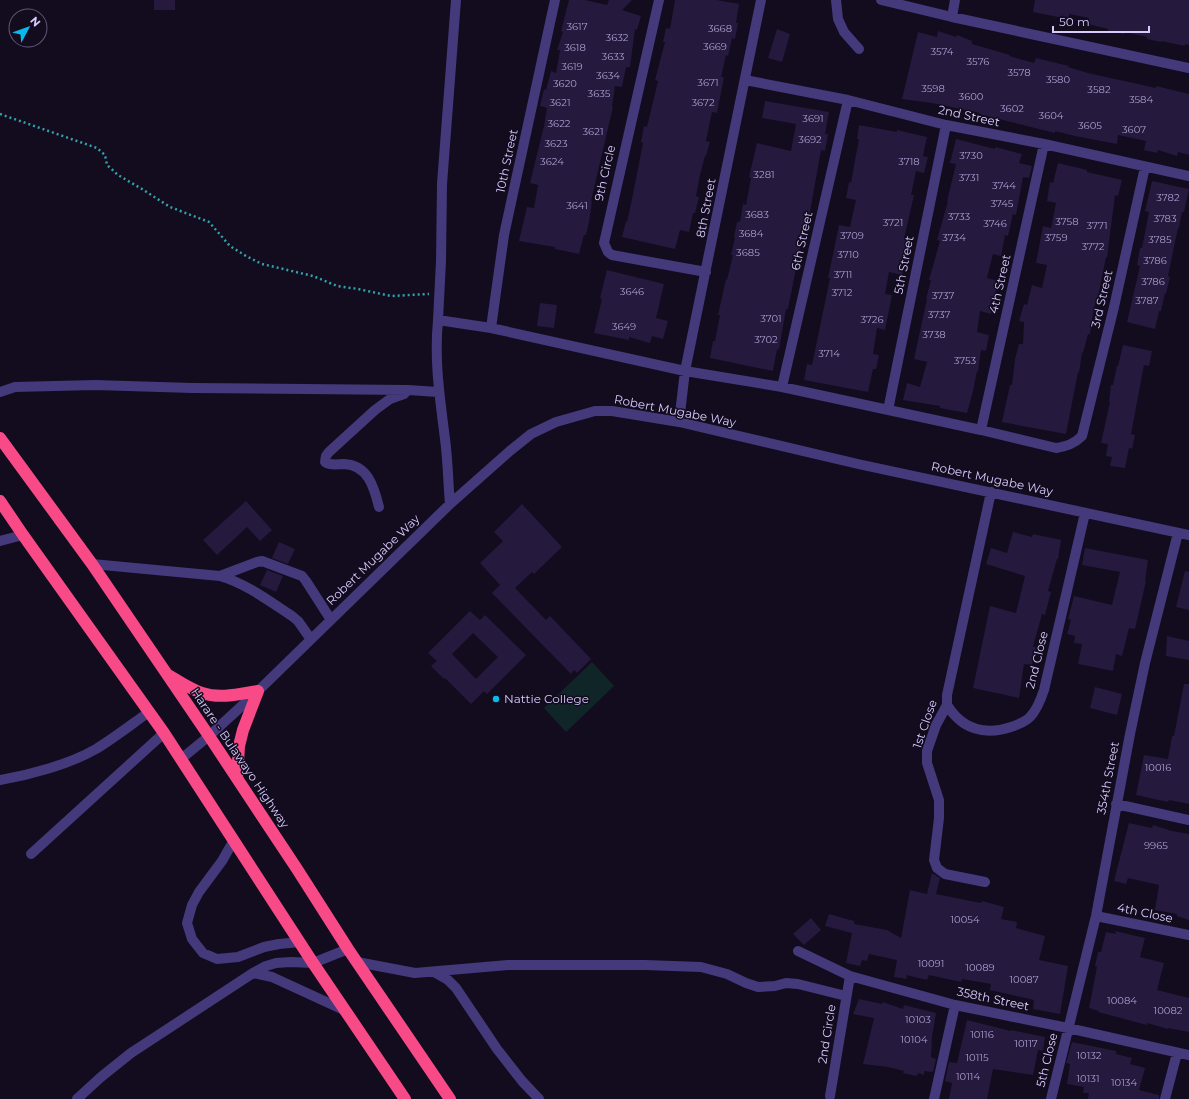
<svg xmlns="http://www.w3.org/2000/svg" width="1189" height="1099" font-family="Montserrat,sans-serif">
  <rect width="100%" height="100%" fill="#120c1e"/>
  <path fill="#102527" d="M592,662L614,686L566,732L544,708Z"/>
  <path fill="#25193e" fill-rule="evenodd" d="M154,0H175V10H154Z
    M569,0H585L607,5L609,0H632L622,10L641,16L637,30L635,29L630,67H626L622,87L615,86L612,107H613L591,201H592L589,222L586,235H584L579,254L555,249V247L519,241L527,207L534,208L538,185L530,183L544,126L547,108L540,106L544,89L546,90L551,71L556,73L560,50H557L563,32L561,31Z
    M675,0H717L739,4L736,23H738L735,39L732,38L728,56L726,55L721,77H724L717,113L712,112L706,141L710,142L706,156H705L700,175L696,196L699,197L695,213H693L689,232L680,230L675,249L622,237L626,221L627,222L632,199L643,143L641,142L644,126L647,127L658,81L655,80L665,42H663L666,28L670,29Z
    M1035,0H1189V45L1185,44V46L1161,41V42L1147,39V37L1125,32L1124,34L1108,31V29L1088,24L1089,18L1069,14L1068,19L1033,12Z
    M777,29L790,34L782,62L768,58Z
    M938,31L956,37L957,35L972,41V44L1010,55L1009,56L1034,63L1036,58L1069,66L1068,67L1088,73L1156,88V86L1189,94V155L1178,152L1177,156L1158,150L1157,153L1144,150L1146,141L1118,135L1117,144L1075,136L1055,131V133L979,114L980,113L932,103L902,99L918,32L937,37Z
    M765,101L829,112L825,134H828L825,151L821,150L810,212L805,233H803L788,309H786L779,350L777,349L773,371L710,358L713,341H715L720,315H718L726,279L727,280L733,255H731L735,237H734L737,222H740L743,204L746,205L751,178L749,177L757,143L791,151L796,124L762,118Z
    M859,125L897,132V130L927,137L923,156L928,157L924,173L916,171L911,195H914L904,239L910,240L902,275L889,272L885,294L892,295L885,330L877,328L873,354L879,355L876,369H873L868,392L804,380L807,364L812,365L830,278H828L831,264L839,225L850,227L856,200L846,198L849,182L851,183L855,160L859,139H857Z
    M956,139L995,149V147L1022,154L1019,163L1032,166L1029,178L1023,177L1016,215L1013,214L1008,236L1005,235L1001,256L993,254L987,278L998,281L991,314L980,311L977,332L989,335L986,351L981,350L978,372L977,371L973,391L967,413L940,408V406L903,400L907,383L920,387L927,362L914,359L927,299H926L931,280H929L940,241L937,240L948,201H947L956,164L950,163Z
    M1058,163L1087,170V172L1122,180L1118,196L1115,195L1107,258L1106,257L1098,297H1097L1093,313L1090,334H1088L1083,353L1082,352L1079,373L1078,372L1066,434L1002,422L1010,385H1012L1015,359L1019,344H1023L1024,322L1019,321L1024,304L1027,305L1032,285L1042,288L1047,265L1036,263L1043,226L1051,228L1056,203L1047,201L1050,182L1053,183Z
    M1152,181L1189,189L1184,212H1182L1179,228H1178L1168,276L1170,277L1166,294L1165,293L1161,311H1159L1155,329L1127,322L1140,266L1137,265L1140,248H1142L1149,212L1145,211Z
    M607,270L664,284L656,318L668,321L663,339L652,336L650,343L629,337V340L594,333L602,299L600,298Z
    M540,303L557,305L554,328L537,326Z
    M1123,345L1152,351L1149,366L1144,365L1131,434L1135,435L1132,449L1129,448L1125,468L1110,466L1112,457L1106,456L1108,444L1101,443L1110,402H1109L1111,385H1113L1117,366H1118Z
    M246,501L272,530L260,541L247,527L217,555L203,540Z
    M522,504L562,547L534,574L532,572L515,588L546,620L550,616L591,659L577,673L574,670L571,674L492,593L500,585L480,563L503,541L494,532Z
    M1013,532L1032,537L1033,534L1061,540L1058,559H1057L1048,591L1051,592L1045,615L1042,614L1033,647H1036L1032,665L1024,664L1019,698L973,688L990,606L1016,613L1025,576L986,564L991,548L1007,553Z
    M279,542L295,549L288,564L272,558Z
    M1085,548L1148,560L1145,581H1146L1135,629L1129,628L1122,656L1116,654L1113,671L1078,664L1082,644L1074,643L1075,636L1067,634L1071,620L1068,619L1074,596L1112,605L1120,572L1082,565Z
    M267,570L283,576L276,592L260,585Z
    M1185,571L1189,572V610L1176,607Z
    M470,611L480,620L485,615L526,655L487,694L484,691L471,704L445,678L444,679L431,666L437,661L428,653ZM473,633L498,657L476,679L452,654Z
    M1167,636L1189,641V660L1166,656Z
    M1184,684H1189V804L1169,800L1168,802L1136,795L1144,755L1168,759L1172,736H1174Z
    M1095,687L1122,694L1117,715L1090,708Z
    M1129,823L1152,828L1153,825L1172,831L1189,834V920L1177,916V914L1155,910L1159,885L1128,878L1126,884L1114,881Z
    M932,873L940,878L936,894L981,903L982,901L1004,907L1001,919L1017,922L1016,928L1045,936L1039,960L1068,966L1060,1014L1033,1009L1034,1000L990,990L991,984L962,979L961,982L929,975L927,980L906,975L907,979L894,977L897,960L869,954L867,961L862,960L860,966L846,963L852,933L825,926L829,914L854,921V924L887,930L901,938L910,890L927,894Z
    M811,918L821,930L804,945L793,934Z
    M1115,931L1145,938L1140,957L1164,963L1157,990L1189,998V1032L1168,1028V1029L1147,1023V1025L1098,1012L1099,1011L1089,1008L1097,967L1095,966L1098,952H1101L1106,932L1116,934Z
    M859,999L882,1004L883,1002L903,1009L904,1005L936,1013L932,1037L931,1057L936,1059L933,1072L924,1071V1075L918,1073L917,1076L903,1073L904,1071L888,1067L863,1064L874,1018L853,1014Z
    M967,1020L1011,1031V1030L1045,1037L1043,1051L1038,1050L1033,1075L993,1069L987,1099H949L952,1083L945,1081L949,1062L957,1063Z
    M1072,1042L1116,1051V1054L1132,1058L1130,1064L1145,1068L1139,1090L1159,1095V1099H1088L1089,1093H1083L1084,1087L1067,1084L1070,1064L1066,1063Z"/>
  <g fill="none" stroke-linecap="round" stroke-linejoin="round">
    <path stroke="#31a3ab" stroke-width="2.5" stroke-dasharray="2 3" stroke-linecap="butt" d="M0,114L97,148L105,155L107,165L118,175L142,189L170,207L209,222L230,246L246,256L262,264L313,276L337,286L358,289L391,296L429,294"/>
    <path stroke="#44397b" stroke-width="10" d="M659,0L604,243L608,252L612,255L706,272
      M836,0L838,19L844,32L859,49
      M881,0L952,17L1189,68
      M952,17L955,0
      M745,80L848,100L946,125L1044,144L1189,176
      M438,320L441,261L442,184L456,0
      M491,328L504,235L555,0
      M782,387L848,100
      M0,392L15,387L95,385L192,388L408,390L438,392
      M888,410L946,125
      M679,422L685,371L761,0
      M981,430L1044,144
      M450,504C448,482 448,461 445,439C440,398 434,362 438,320L491,328L685,371L782,387L981,430L1056,448C1067,446 1074,444 1082,436L1114,307L1145,167
      M379,507C374,487 368,465 344,464C337,464 331,466 325,462L326,456L329,452L375,410L390,399L404,394L408,390
      M0,541L23,535
      M92,564L220,576C247,584 269,601 292,616L298,621L310,638
      M220,576L257,562L262,561L302,576L306,581L331,620
      M947,705C962,729 984,736 1011,727C1017,725 1025,722 1030,717C1037,710 1041,699 1044,690L1085,513
      M181,759L209,736L258,691L450,504L511,450L531,434L556,422L595,411H612L679,422L858,464L1189,535
      M0,780C30,775 70,764 96,749C114,738 132,724 149,712
      M1116,804L1189,820
      M234,840L222,861L199,892L192,905L187,923L192,939L203,953L217,959L238,957L264,947L279,944L300,942
      M31,854L164,733
      M985,882L945,874L937,868L934,860L939,818V800L927,763V751L936,725L947,705V695L991,492
      M1096,916L1189,935
      M798,951L850,976L955,1005L1068,1028L1189,1055
      M357,962L415,973L508,965H645L701,967L727,974L746,983L758,987L775,986L786,983L798,984L846,996
      M434,972L448,980L456,988L497,1049L522,1081L539,1099
      M253,973L272,977L346,1011
      M830,1096L850,976
      M77,1099L101,1077L131,1053L253,973L266,966L276,963L291,962L313,963L348,949
      M934,1099L955,1005
      M1051,1099L1096,916L1130,734L1145,663L1178,533
      M1165,1099L1177,1053"/>
    <path stroke="#f94a88" stroke-width="12" d="M0,438L92,564L209,736L297,869L348,949L450,1099
      M0,501L23,535L164,733L313,963L405,1099
      M168,675C179,681 190,689 202,693C220,699 239,694 258,691
      M237,778L239,746L243,730L258,691"/>
  </g>
  <circle fill="#07b9ed" stroke="#120c1e" stroke-width="1.5" cx="496" cy="699" r="4"/>
  <g text-anchor="middle" stroke-width="3" stroke-linejoin="round" paint-order="stroke">
    <g font-size="10" fill="#aa9ecd">
      <text x="577" y="30">3617</text>
      <text x="720" y="32">3668</text>
      <text x="617" y="41">3632</text>
      <text x="715" y="50">3669</text>
      <text x="575" y="51">3618</text>
      <text x="942" y="55">3574</text>
      <text x="613" y="60">3633</text>
      <text x="978" y="65">3576</text>
      <text x="572" y="70">3619</text>
      <text x="1019" y="76">3578</text>
      <text x="608" y="79">3634</text>
      <text x="1058" y="83">3580</text>
      <text x="708" y="86">3671</text>
      <text x="565" y="87">3620</text>
      <text x="933" y="92">3598</text>
      <text x="1099" y="93">3582</text>
      <text x="599" y="97">3635</text>
      <text x="971" y="100">3600</text>
      <text x="1141" y="103">3584</text>
      <text x="560" y="106">3621</text>
      <text x="703" y="106">3672</text>
      <text x="1012" y="112">3602</text>
      <text x="1051" y="119">3604</text>
      <text x="813" y="122">3691</text>
      <text x="559" y="127">3622</text>
      <text x="1090" y="129">3605</text>
      <text x="1134" y="133">3607</text>
      <text x="593" y="135">3621</text>
      <text x="810" y="143">3692</text>
      <text x="556" y="147">3623</text>
      <text x="971" y="159">3730</text>
      <text x="552" y="165">3624</text>
      <text x="909" y="165">3718</text>
      <text x="764" y="178">3281</text>
      <text x="969" y="181">3731</text>
      <text x="1004" y="189">3744</text>
      <text x="1168" y="201">3782</text>
      <text x="1002" y="207">3745</text>
      <text x="577" y="209">3641</text>
      <text x="757" y="218">3683</text>
      <text x="959" y="220">3733</text>
      <text x="1165" y="222">3783</text>
      <text x="1067" y="225">3758</text>
      <text x="893" y="226">3721</text>
      <text x="995" y="227">3746</text>
      <text x="1097" y="229">3771</text>
      <text x="751" y="237">3684</text>
      <text x="852" y="239">3709</text>
      <text x="954" y="241">3734</text>
      <text x="1056" y="241">3759</text>
      <text x="1160" y="243">3785</text>
      <text x="1093" y="250">3772</text>
      <text x="748" y="256">3685</text>
      <text x="848" y="258">3710</text>
      <text x="1155" y="264">3786</text>
      <text x="843" y="278">3711</text>
      <text x="1153" y="285">3786</text>
      <text x="632" y="295">3646</text>
      <text x="842" y="296">3712</text>
      <text x="943" y="299">3737</text>
      <text x="1147" y="304">3787</text>
      <text x="939" y="318">3737</text>
      <text x="771" y="322">3701</text>
      <text x="872" y="323">3726</text>
      <text x="624" y="330">3649</text>
      <text x="934" y="338">3738</text>
      <text x="766" y="343">3702</text>
      <text x="829" y="357">3714</text>
      <text x="965" y="364">3753</text>
      <text x="1158" y="771">10016</text>
      <text x="1156" y="849">9965</text>
      <text x="965" y="923">10054</text>
      <text x="931" y="967">10091</text>
      <text x="980" y="971">10089</text>
      <text x="1024" y="983">10087</text>
      <text x="1122" y="1004">10084</text>
      <text x="1168" y="1014">10082</text>
      <text x="918" y="1023">10103</text>
      <text x="982" y="1038">10116</text>
      <text x="914" y="1043">10104</text>
      <text x="1026" y="1047">10117</text>
      <text x="1089" y="1059">10132</text>
      <text x="977" y="1061">10115</text>
      <text x="968" y="1080">10114</text>
      <text x="1088" y="1082">10131</text>
      <text x="1124" y="1086">10134</text>
    </g>
    <g font-size="12" fill="#d7cbfd" stroke="#120c1e">
      <text transform="translate(969 116) rotate(12)" y="4">2nd Street</text>
      <text transform="translate(507 161) rotate(-78)" y="4">10th Street</text>
      <text transform="translate(605 173) rotate(-77)" y="4">9th Circle</text>
      <text transform="translate(706 208) rotate(-79)" y="4">8th Street</text>
      <text transform="translate(802 241) rotate(-77)" y="4">6th Street</text>
      <text transform="translate(904 265) rotate(-79)" y="4">5th Street</text>
      <text transform="translate(1000 284) rotate(-77)" y="4">4th Street</text>
      <text transform="translate(1102 299) rotate(-77)" y="4">3rd Street</text>
      <text transform="translate(675 411) rotate(11)" y="4">Robert Mugabe Way</text>
      <text transform="translate(992 479) rotate(12)" y="4">Robert Mugabe Way</text>
      <text transform="translate(373 560) rotate(-44)" y="4">Robert Mugabe Way</text>
      <text transform="translate(1037 660) rotate(-76)" y="4">2nd Close</text>
      <text transform="translate(925 724) rotate(-71)" y="4">1st Close</text>
      <text transform="translate(240 758) rotate(56)" y="4">Harare - Bulawayo Highway</text>
      <text transform="translate(1108 778) rotate(-79)" y="4">354th Street</text>
      <text transform="translate(1145 913) rotate(12)" y="4">4th Close</text>
      <text transform="translate(993 999) rotate(12)" y="4">358th Street</text>
      <text transform="translate(827 1034) rotate(-81)" y="4">2nd Circle</text>
      <text transform="translate(1047 1060) rotate(-76)" y="4">5th Close</text>
    </g>
    <g font-size="12" fill="#d7cbfd" stroke="#120c1e" text-anchor="start">
      <text x="504" y="703">Nattie College</text>
    </g>
  </g>
  <g transform="translate(28 28) rotate(49)"><circle r="19" fill="#120c1e" stroke="#615877"/>
  <path d="M0-3L7 15L0 10L-7 15Z" fill="#07b9ed"/>
  <text y="-6" font-size="11" font-weight="bold" text-anchor="middle" fill="#d7cbfd">N</text>
  </g>
  <path d="M1053 26v6h96v-6" fill="none" stroke="#d7cbfd" stroke-width="2"/>
  <text x="1059" y="26" font-size="12" fill="#d7cbfd" stroke="#120c1e" stroke-width="3" paint-order="stroke">50 m</text>
</svg>
